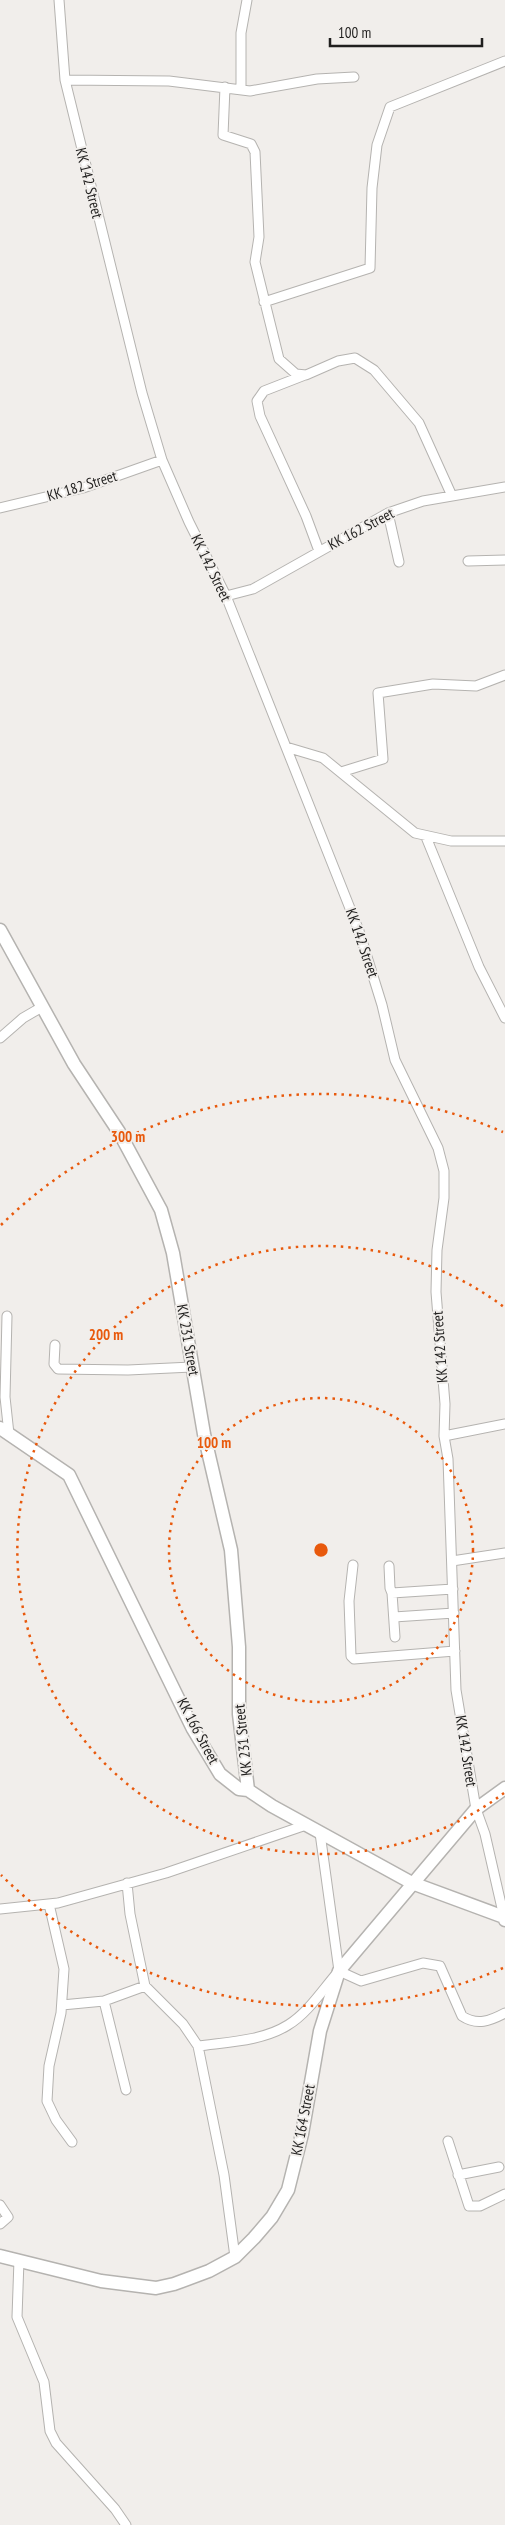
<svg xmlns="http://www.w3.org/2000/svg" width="505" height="2525" font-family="'PT Sans Narrow',sans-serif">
  <rect width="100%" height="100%" fill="#f1eeeb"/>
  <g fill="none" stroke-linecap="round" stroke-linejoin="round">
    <defs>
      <path id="street" d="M59,0L65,80L142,393L162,460L189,522L226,596L359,931L382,1005L395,1060L438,1148L444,1171V1198L437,1250L436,1292L445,1404L444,1436L448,1459L456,1690L476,1809L485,1834L504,1917
        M65,80L169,81L250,91L317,79L354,77
        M225,87L223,135L251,144L255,152L259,237L255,262L279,359L296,374L306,375L338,361L355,358L374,370L419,423L452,496
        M241,89V33L247,0
        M264,302L370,268L372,188L377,145L390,107L505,61
        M305,375L264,391L257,401L260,416L306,516L319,551
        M0,508L83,488L162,460
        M388,513L399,562
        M468,561L505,560
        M226,596L253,589L388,513L423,501L505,487
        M286,747L323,758L415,833L451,841H505
        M341,772L383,759L378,693L433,684L476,686L505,675
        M426,837L479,967L505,1018
        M0,1038L23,1018L42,1007
        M7,1316L5,1397L9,1434
        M55,1345L54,1364L58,1369L128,1370L192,1367
        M444,1436L505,1424
        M452,1561L505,1553
        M353,1565L349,1601L351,1656L354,1659L455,1651
        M389,1566L390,1588L392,1593L453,1589
        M392,1593L395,1637
        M394,1617L454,1613
        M127,1883L130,1914L145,1986L183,2024L198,2046L224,2175L235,2257
        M49,1904L64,1969L61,2013L49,2066L47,2101L56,2120L72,2142
        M0,1909L58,1903L166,1873L306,1825
        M339,1971L361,1981L423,1963L440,1966L462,2016C477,2026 490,2021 505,2013
        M62,2005L104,2001
        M198,2046C227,2042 263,2041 288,2025C308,2013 323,1989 339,1971L320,1833
        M126,2090L104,2001L145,1986
        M448,2141L469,2206H480L505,2194
        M458,2175L499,2167
        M0,2205L8,2217L0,2224
        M19,2260L17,2317L44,2382L50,2431L56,2443L115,2509L126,2525"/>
      <path id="secondary" d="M0,930L74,1064L119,1132L161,1210L173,1253L204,1434L231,1550L239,1647V1714L248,1790
        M0,1428L69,1475L193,1729L220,1774L239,1789L248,1790L272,1806L412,1883L504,1917L505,1920
        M0,2256L101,2281L156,2288L174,2284L209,2271L235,2257L254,2238L272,2217L288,2190L302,2134L320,2031L339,1971L476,1809L505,1788"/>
    </defs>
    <use href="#street" stroke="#b5b3b0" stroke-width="11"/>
    <use href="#secondary" stroke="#b5b3b0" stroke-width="15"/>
    <use href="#street" stroke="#fff" stroke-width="9"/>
    <use href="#secondary" stroke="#fff" stroke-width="12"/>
  </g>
  <g fill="none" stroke="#e8590c" stroke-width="2.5" stroke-dasharray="2.5 5">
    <circle cx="321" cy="1550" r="152"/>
    <path d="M504 1793A304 304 0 1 1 504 1307"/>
    <path d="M503 1968A456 456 0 0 1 1 1875M1 1225A456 456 0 0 1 503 1132"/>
  </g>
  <g text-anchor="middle" stroke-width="4" stroke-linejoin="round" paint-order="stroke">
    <g font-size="15" fill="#201f1e" stroke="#f1eeeb">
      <text transform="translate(89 183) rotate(76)" y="5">KK 142 Street</text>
      <text transform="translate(82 486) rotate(-17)" y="5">KK 182 Street</text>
      <text transform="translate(361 529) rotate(-28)" y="5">KK 162 Street</text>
      <text transform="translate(211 568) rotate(64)" y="5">KK 142 Street</text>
      <text transform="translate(362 943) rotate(71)" y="5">KK 142 Street</text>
      <text transform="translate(188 1340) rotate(80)" y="5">KK 231 Street</text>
      <text transform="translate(440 1347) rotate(-94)" y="5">KK 142 Street</text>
      <text transform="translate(198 1731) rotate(62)" y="5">KK 166 Street</text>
      <text transform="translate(243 1740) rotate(-96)" y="5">KK 231 Street</text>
      <text transform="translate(466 1751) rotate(81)" y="5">KK 142 Street</text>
      <text transform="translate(303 2120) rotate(-79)" y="5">KK 164 Street</text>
    </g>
  </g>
  <circle cx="321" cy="1550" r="8" fill="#e8590c" stroke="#f1eeeb" stroke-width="2.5"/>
  <g font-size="15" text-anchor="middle" font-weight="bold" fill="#e8590c" stroke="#f1eeeb" stroke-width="4" stroke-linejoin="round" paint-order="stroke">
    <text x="128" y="1142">300 m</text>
    <text x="106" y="1340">200 m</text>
    <text x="214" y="1448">100 m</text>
  </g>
  <path d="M330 38v8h152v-8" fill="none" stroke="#201f1e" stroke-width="2.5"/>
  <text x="338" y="38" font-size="15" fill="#201f1e" stroke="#f1eeeb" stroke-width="4" paint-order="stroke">100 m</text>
</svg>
